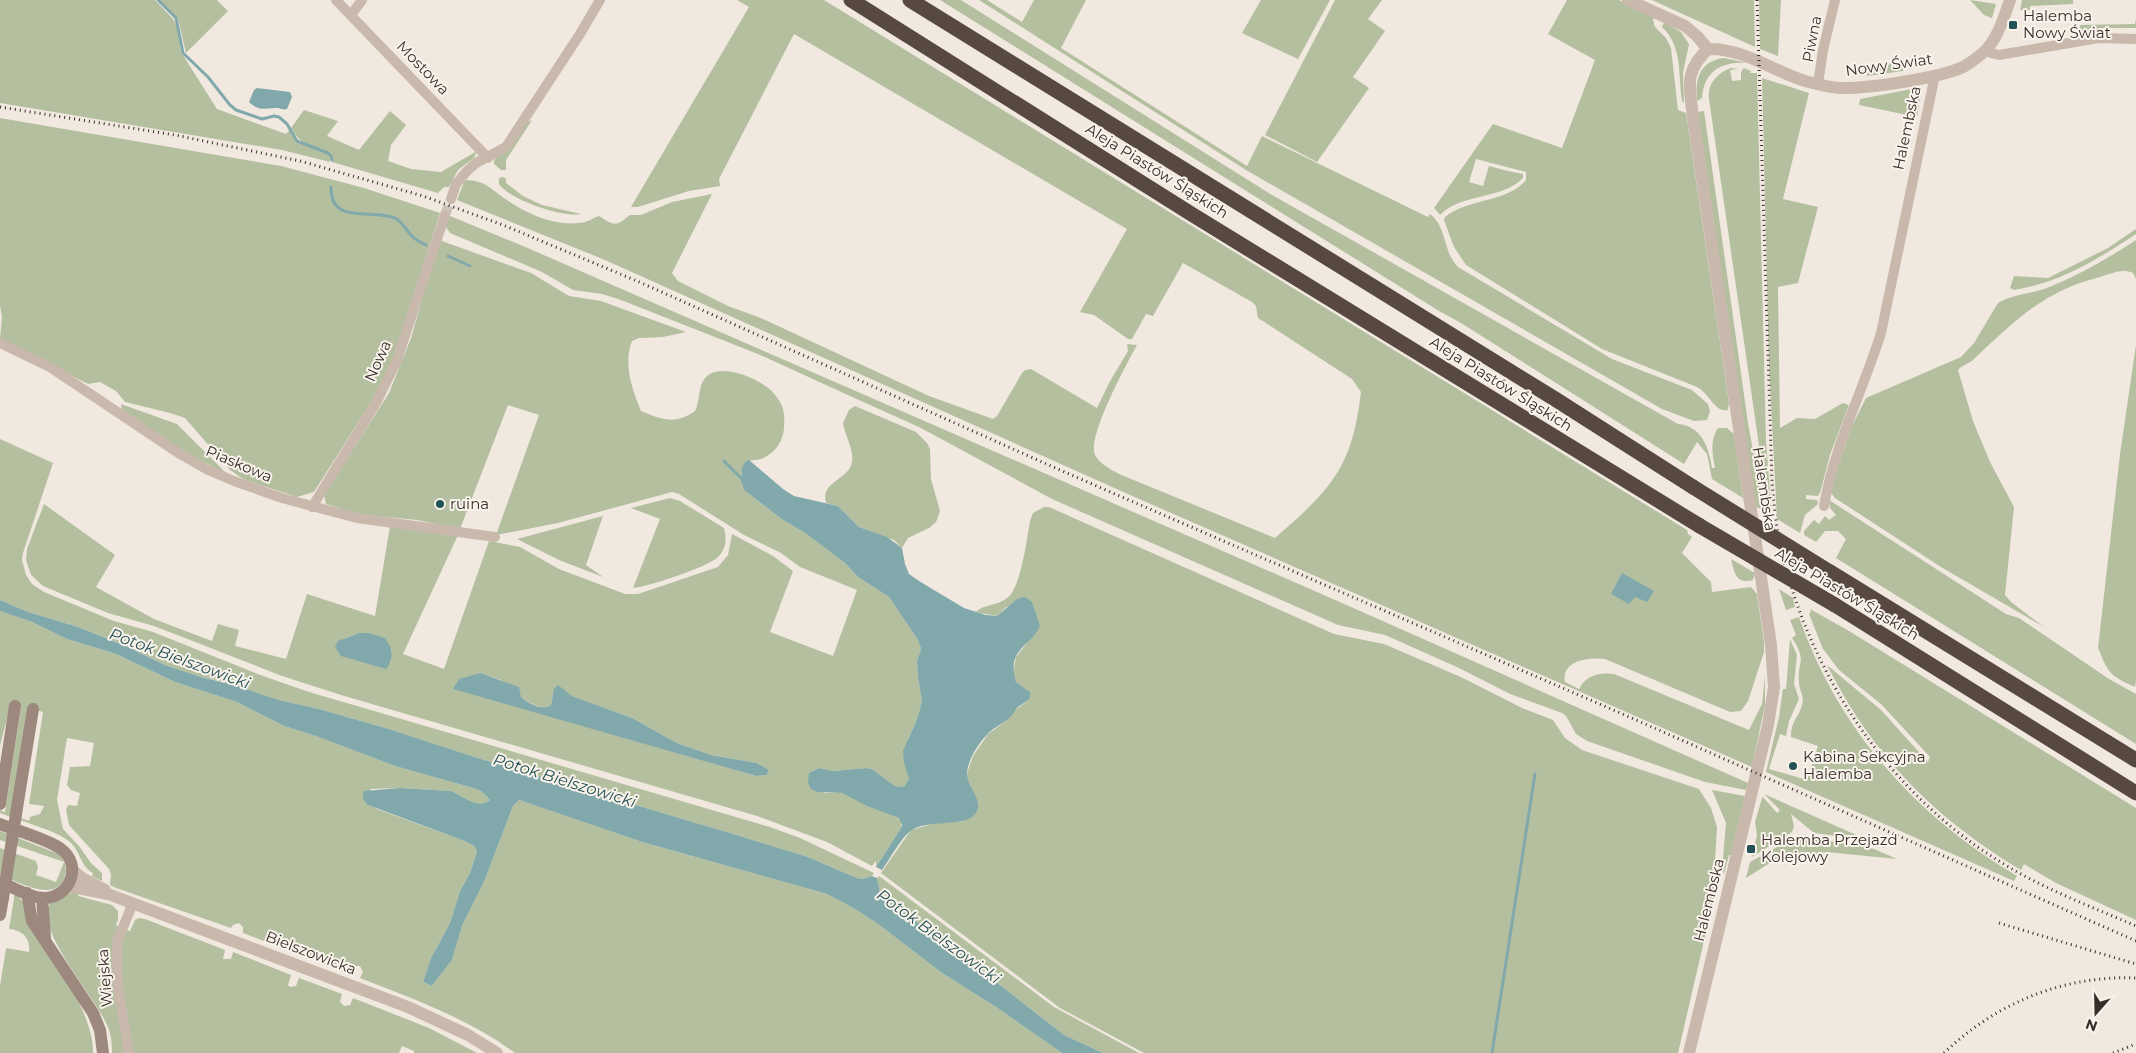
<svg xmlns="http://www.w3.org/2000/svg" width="2136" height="1053" font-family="Montserrat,sans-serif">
  <rect width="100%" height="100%" fill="#f1e9df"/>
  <path fill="#b4bfa0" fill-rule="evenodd" d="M0,0H155L174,20L178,30L181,52L217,109L286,134L290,129L296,142L327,153L331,156L330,162L282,150L0,103Z
    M159,0H217L228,11L186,53L178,19Z
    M737,0H824L1687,530L1688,534L1692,537L1682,553L1711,582L1712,592L1751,587L1757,594L1764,642V652L1748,701L1741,711L1730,712L1605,659C1590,657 1561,660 1565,682L1579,689C1586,675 1600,672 1614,674L1749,730L1762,704L1765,675V705L1752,767L1130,495L605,260L457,200L464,182L466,180C486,181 488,187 504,198C526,214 557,228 585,222C590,221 594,217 599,216C615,226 615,227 630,215H641L672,202L712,194L672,273L678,281L728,306L761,318L929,396L993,419L997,416L1022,373L1025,370L1031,369L1097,408L1109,383L1128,351L1127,344L1137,345C1127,363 1087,437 1095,455C1100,464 1110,469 1119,474L1275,538C1300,516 1330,491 1344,460C1354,440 1358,415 1361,392L1352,379L1258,318L1256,306L1252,302L1183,263L1153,316L1146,314L1132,339H1128L1094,315L1080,312L1127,229L794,34L719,179L720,186L689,191L638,207H631L749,7Z
    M940,0H961L1272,195L1678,424C1702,426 1709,448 1712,468H1715C1712,454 1710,440 1718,428H1727L1734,434L1743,498L1712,479L1707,454L1697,442L1684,464L1461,323L1439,311Z
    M979,0H987L1022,22L1034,0H1086L1061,48L1247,166L1262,136L1428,217L1430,214C1447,227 1443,252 1458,267L1612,359L1692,390L1708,404L1710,411L1707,420L1694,421L1662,409L1246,170Z
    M1261,0H1330L1298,59L1242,33Z
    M1335,0H1382L1368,19L1385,31L1353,77L1369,88L1317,162L1265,135Z
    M1567,0H1619L1654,17L1653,20L1655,27L1666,38L1671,48L1678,110L1686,113L1729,403L1728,410C1715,413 1709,393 1697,387L1602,349L1466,265L1454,247L1444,220L1445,217C1468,198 1507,203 1526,180V172L1476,159L1469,182L1483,186L1489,166C1500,169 1511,172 1523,174V178C1502,200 1461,193 1440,215L1434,208L1493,124L1562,148L1595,60L1548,34Z
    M1652,0H1754L1755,47Z
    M1759,0H1781L1778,56L1760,49Z
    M1970,0L1996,4L1992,18L1984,15Z
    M2022,0H2073V4L2030,6V10H2020Z
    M2136,19V28H2105L2079,33L2080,25L2135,24Z
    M1664,22L1681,32L1689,44L1683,73L1684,103L1682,101C1678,75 1683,47 1662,27Z
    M1724,58L1748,63C1723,61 1704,70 1702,98L1697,101C1695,80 1699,61 1724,58Z
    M1904,63L1903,71L1867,76L1868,66Z
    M1731,68L1738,69L1730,70L1732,81L1741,80V72L1744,68L1751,71L1750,73H1757L1766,442L1772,517L1769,515L1709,99C1707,84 1717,73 1731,68Z
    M1762,78L1809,93L1783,199L1818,207L1798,283L1778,287L1780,428L1797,418L1815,419L1843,403L1849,405L1830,455L1820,493L1818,496L1806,495V499L1817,500L1818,504L1805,515L1800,533L1777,519L1769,364Z
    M1917,88L1921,93L1917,117L1859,105L1860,99Z
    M304,110L338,121L327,136L359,150L390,111L406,125L391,145L388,161L411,169L441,172L477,151L474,158L458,170L449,187H444L438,193L332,162V156C316,140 306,154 291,128Z
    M1704,111L1748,423L1764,511L1755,506L1702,148L1698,112Z
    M0,118L281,166L364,188L440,213L394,357L373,399L314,492L297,497L243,479L230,470L185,418L170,413L125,402L116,391L100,382L88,384L0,339L2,317L0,306Z
    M532,120L506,160V170H501L494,164V160L528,122Z
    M503,177L506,179V183L523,196L542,205L581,214C563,218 510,200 499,184V178Z
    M450,216L523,246L1333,599L1748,783L1746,790L1705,782L1587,741L1576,734L1566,716L1562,713L1510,694L1459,668L1385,635L1338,625L1052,499L919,427L861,401L758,354L621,300L602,294L573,290L542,272L450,233L446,227Z
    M2136,229V234C2098,259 2060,283 2014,290L2010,288L2014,276L2048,278L2108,248Z
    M439,240L531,273L569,296L601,301L686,332L663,337L639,338L632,341C623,364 632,389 641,411C663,420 675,425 695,411C701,400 697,385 707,376C723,362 766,381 776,396C784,406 785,415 784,428C783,440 777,450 767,456C760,461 752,459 745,462L741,474L744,490L783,520L805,533L845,563L858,577L889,597L918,640L921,649L917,661L918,678L922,701L917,719L908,739L910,779L904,787L895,786L872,769L867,768L833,771L819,768L809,773L824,793H842L899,818L901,821V828L876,867V861L872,866L827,842L757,816L341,695L282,676L154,626L108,613L43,586L31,575L26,560L27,549L44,504L115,555L96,587L154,619L212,641L218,624L239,630L235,646L286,659L307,594L375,616L390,526L458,535L403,654L444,669L489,541L520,547L559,569L625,594H638L718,567L728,555L732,534L773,556L793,571L770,632L833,656L857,590L800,567L781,553L744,535L679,494L672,492L558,523L496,535L539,415L508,405L460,529L417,520L358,514L326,504L324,495L389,393L411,338ZM359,633L392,650L391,663L343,639ZM481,673C493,677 517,684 521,697C530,703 541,711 551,705L553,695L558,686L572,696L632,718L677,743L711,755L757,763L769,770L767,775L756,776L454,688Z
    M2136,240V279L2133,273C2122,268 2111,274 2100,277C2042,292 2016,320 1974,359C1969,364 1962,365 1958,370L1973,421L1990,462L2014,507L2005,595L2011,602L2044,627L1941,567L1835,498L1831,493L1835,475L1852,426L1866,398L1961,357L1974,343L1998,303C2013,294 2031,294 2047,288C2079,275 2107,259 2136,240Z
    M2136,345V681L2135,687C2109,675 2109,674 2098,648L2120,454Z
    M121,404L177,424L227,474L190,455L122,410Z
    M855,406L916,432L927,443L930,449L931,479L940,511L936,522L929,528L908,538L902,548L894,540L859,527L838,506L826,503C820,481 849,480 852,462C854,449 845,436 843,423L849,410Z
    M0,439L53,463L23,553L22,560L26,575L32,584L44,592L114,621L153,632L263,676L309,692L770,827L800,838L874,873L872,876L862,879L857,878L808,857L740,836L481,759L389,729L319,709L279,700L221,681L201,677L165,665L127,646L78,627L28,612L0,600Z
    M670,498L680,501L724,528C727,539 726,549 718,557C708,567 647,587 633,588L660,519L631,508Z
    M1829,500L2006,614L2019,618L2109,679L2136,694V744L1836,558L1846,539L1838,531H1825L1816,542L1804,535V531L1814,520L1819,524L1825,516L1829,520L1836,515L1830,508Z
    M1044,507H1049L1334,634L1384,644L1463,678L1522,708L1553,720L1565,738L1582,750L1699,789L1711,808L1717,827L1714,880L1716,889L1678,1053H1144L1060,1008L881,873L911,830L935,823L965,821L967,773L973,756L988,734L1006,721L1014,711L1025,703L1030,692L1016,682L1013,674L1016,657L1030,639L1034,610L1032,602L1006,607L997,616L976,612C983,604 998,606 1007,598C1021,588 1027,538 1030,521L1033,513Z
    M603,516L586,565L603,577L559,560L517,539Z
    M1731,559L1755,573L1753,580C1736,585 1734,572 1731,559Z
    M1779,589L1793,598L1795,607L1786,610Z
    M1810,609L1849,631L2136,808V920L2056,883L2024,864L2021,870C1934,818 1873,756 1827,665L1881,710L1928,762L1930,757L1882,705L1839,670L1823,649L1809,614L1811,612Z
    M0,611L32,622L67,639L116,654L175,682L237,702L284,726L316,736L395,766L473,788L481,791L490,800C477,810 462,795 451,791L400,788L371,789L364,801L377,809L462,840L474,846L477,851L470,873L460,891L450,923L431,958L423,982L432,986L452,960L462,926L484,882L513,806L519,800L642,842L827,894L855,909L878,924L942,973L996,1007L1062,1053H515C469,1019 414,999 360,978L363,972L360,966H355L351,974L320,963L322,955L321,952L315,951L309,958L243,933V927L239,923L233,925L231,928L116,888L110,885L111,875L109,869L69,825L66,810L68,805L77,806L80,793L71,790L67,785L70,767L90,766L94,743L67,738L57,800L63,829L79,846L91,863L102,873V881L92,876L93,873C80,866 81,852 70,842C58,831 17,820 0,813V810L5,812L21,707L10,706L0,746ZM28,708L43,712L29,804L44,806L40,814L30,817L29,821L11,814Z
    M1799,617C1838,729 1915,816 2017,876L2014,881L1766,772L1779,717L1783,689H1786L1790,639L1797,655L1794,684L1799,699L1789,721L1786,736L1780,734L1769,769L1807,780L1818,746L1791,737C1791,719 1799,718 1802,705C1805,697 1799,690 1799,682C1797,659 1808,663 1792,638L1796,635L1790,620Z
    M1712,790L1745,796L1731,855H1729L1724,874L1722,870L1726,823Z
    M1764,794L1888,849L1858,839L1814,833L1791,814L1794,826L1792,832L1752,857L1757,835L1755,822L1762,798L1763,797L1777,813L1780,810Z
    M0,831L59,854C65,862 68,869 64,879C54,903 17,881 0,875V848L36,861L38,867L36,875L56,882L64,862L0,840Z
    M1795,837L1855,844L1874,849L1897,859L1826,852L1773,861L1746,878L1750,862Z
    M879,876L1054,1007L1139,1053H1103L1064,1035L940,938L884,899L880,893L877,878Z
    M15,892L23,902C43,938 95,1014 93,1053H0V986L6,948L29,952C31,938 22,930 9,929Z
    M73,892L79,893L78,896L112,905L118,911V920L116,925L119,927L125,1053H112C112,1043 111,1032 106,1023C94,997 40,935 48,908C50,899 65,894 73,892Z
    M139,918L145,919L225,950L223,959H231L233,952L291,975L288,985L290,987L296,986L299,978L342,994L340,1002L344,1006L350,1005L353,998L429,1028L477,1053H414V1051L402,1046L399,1053H132L125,1013L119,952L126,930L130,931L135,920Z"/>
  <path fill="#81a9ab" d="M257,88L290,92L292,97L287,109C284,110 281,109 278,108C265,107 261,113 249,102L254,90Z
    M749,460L783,489L794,496L838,506L859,527L887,537L902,548L905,564L909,574L919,581L964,608L986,615L997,616L1017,599L1025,597L1032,602L1040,626C1030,648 1006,648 1016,682L1030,692V698C1026,702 1022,704 1018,707C1014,711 1012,716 1008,719C1004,723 997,726 992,730C981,739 969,757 967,772C965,787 989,803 972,817C961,826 927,820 912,830C902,836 890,859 882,870L876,867L901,828L902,825L899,818L867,806L842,793L817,792L811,789L808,783L809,773L819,768L833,771L867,768L872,769L895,786L904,787L909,779L904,763L903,751L917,719L922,701L918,678L917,661L921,649L918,640L889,597L858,577L845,563L805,533L783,520L744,490L741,480L742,468L745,462Z
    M1622,573L1654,591L1647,602L1635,597L1629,604L1611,594Z
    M0,600L28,612L78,627L126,646L165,665L201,677L234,685L279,700L319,709L389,729L481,759L740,836L808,857L857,878L862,879L872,876L877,878L880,893L884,899L940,938L1064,1035L1103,1053H1062L996,1007L942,973L878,924L855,909L827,894L642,842L519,800L513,806L484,882L462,926L452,960L432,986L423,982L431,958L450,923L460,891L470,873L477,851L474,846L462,840L368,805C363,801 362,797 364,791L400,788L451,791C462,795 477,810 490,800L481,791L473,788L395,766L316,736L284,726L237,702L175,682L116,654L67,639L32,622L0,611Z
    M359,633H368L385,638C393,649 395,658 386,669L341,656L335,647L338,641Z
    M481,673L519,687L521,697C530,704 541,711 551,705L554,689L558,685L572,696L632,718L677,743L711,755L757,763L769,770L767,775L756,776L453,689L459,679Z"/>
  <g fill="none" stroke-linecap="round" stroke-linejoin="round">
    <path stroke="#81a9ab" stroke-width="3" d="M158,0L176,18L183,53L208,77L230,105L236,110L262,119L274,116L279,117L287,124L297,141L328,153L331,156L332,160
      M331,187C330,226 372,208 395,218C403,222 406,231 413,237C417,241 422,243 426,245
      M448,256L470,266
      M724,461L743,480
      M1492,1053L1535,774"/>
    <path stroke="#ccc4bb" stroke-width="10" stroke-dasharray="10 5" stroke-linecap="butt" d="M445,215L451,199"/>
    <path stroke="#c8b9ac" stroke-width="10" d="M336,0L488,158
      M351,15L362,0
      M1987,49L1991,53L1999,55L2099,38L2136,39
      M1818,84L1823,50L1835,0
      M451,199L456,184L467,171L476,163L506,147L580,34L600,0
      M0,343L50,367L180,454L208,470L234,481L282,498L357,518L495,537
      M1824,506C1834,446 1863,391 1881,333L1935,75
      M312,507L376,403L397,360L445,215
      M129,1053L118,987L117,942L133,903"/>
    <path stroke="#c8b9ac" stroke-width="12" d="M1628,0L1685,26L1697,36L1708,49
      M1708,49C1743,48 1773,71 1805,81C1816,84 1828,87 1839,88C1866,89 1940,78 1963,67C1971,63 1978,57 1985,51C1998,38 2004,17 2010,0
      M72,870L82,878L105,890
      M68,886L108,894L408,1007L468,1035L497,1053
      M1689,1053L1768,725L1774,687L1771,645L1693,118C1690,88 1683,72 1708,49"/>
    <path stroke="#9c887d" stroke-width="12" d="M0,804L15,706
      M16,814L33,709
      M0,824C15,830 50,840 61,849C83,865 70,898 44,898C30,898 13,887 0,882
      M27,893L32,921L93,1013L100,1030L103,1053
      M42,898L45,938
      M0,915L3,898"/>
    <path stroke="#574942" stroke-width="15" d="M851,0L1193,215L1700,526
      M910,0L1555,399L1693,487
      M1830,572L2136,760
      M1835,605L2136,793"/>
    <path stroke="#372e2a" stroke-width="3" stroke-dasharray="1 4" stroke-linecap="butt" d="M1757,0L1772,482C1774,504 1776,527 1781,549C1810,675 1889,793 1999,861C2041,888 2090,906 2136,926
      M0,107L175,135L300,161L423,196L503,225L637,281L1069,474L1618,712L2136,941
      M1999,923L2136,964
      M1944,1053C1996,1003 2064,975 2136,978
      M2113,1053L2136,1044"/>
    <path stroke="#9c887d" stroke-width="12" d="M3,898L16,814"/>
    <path stroke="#574942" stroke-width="15" d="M1693,487L1830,572
      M1700,526L1835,605"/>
  </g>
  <g fill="#235155" stroke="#f9f3eb" stroke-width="2">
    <rect x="2008" y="20" width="10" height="10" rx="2.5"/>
    <circle cx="440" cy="504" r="5"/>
    <circle cx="1793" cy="766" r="5"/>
    <rect x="1746" y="844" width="10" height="10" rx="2.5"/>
  </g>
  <g text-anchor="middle" stroke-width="4" stroke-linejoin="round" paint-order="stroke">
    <g font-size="15" fill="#372e2a" stroke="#f9f3eb" text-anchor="start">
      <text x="2023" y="21">Halemba<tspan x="2023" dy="17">Nowy Świat</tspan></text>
      <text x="450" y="509">ruina</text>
      <text x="1803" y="762">Kabina Sekcyjna<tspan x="1803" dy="17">Halemba</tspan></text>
      <text x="1761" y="845">Halemba Przejazd<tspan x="1761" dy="17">Kolejowy</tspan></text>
    </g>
    <g font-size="15" fill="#372e2a" stroke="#f9f3eb">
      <text transform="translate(1812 39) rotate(-79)" y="5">Piwna</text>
      <text transform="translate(1889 65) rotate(-8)" y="5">Nowy Świat</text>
      <text transform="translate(423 68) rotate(46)" y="5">Mostowa</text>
      <text transform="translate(1907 128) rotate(-78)" y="5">Halembska</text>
      <text transform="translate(1157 171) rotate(32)" y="5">Aleja Piastów Śląskich</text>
      <text transform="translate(378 361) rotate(-66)" y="5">Nowa</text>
      <text transform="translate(1501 384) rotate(32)" y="5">Aleja Piastów Śląskich</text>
      <text transform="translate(239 464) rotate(23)" y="5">Piaskowa</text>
      <text transform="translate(1764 489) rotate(81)" y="5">Halembska</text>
      <text transform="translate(1847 594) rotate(31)" y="5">Aleja Piastów Śląskich</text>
      <text transform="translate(1709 900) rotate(-76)" y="5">Halembska</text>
      <text transform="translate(311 953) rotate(21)" y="5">Bielszowicka</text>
      <text transform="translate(105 978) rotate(-94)" y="5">Wiejska</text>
    </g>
    <g font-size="16" font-style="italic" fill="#235155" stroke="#f9f3eb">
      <text transform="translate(180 658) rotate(20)" y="6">Potok Bielszowicki</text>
      <text transform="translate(565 780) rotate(17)" y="6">Potok Bielszowicki</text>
      <text transform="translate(939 936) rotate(36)" y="6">Potok Bielszowicki</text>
    </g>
  </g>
  <g transform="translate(2096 1013) rotate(200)" stroke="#f9f3eb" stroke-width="4" paint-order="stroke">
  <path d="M0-4L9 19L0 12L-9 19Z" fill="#372e2a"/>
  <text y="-8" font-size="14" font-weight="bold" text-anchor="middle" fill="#372e2a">N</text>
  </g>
</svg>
